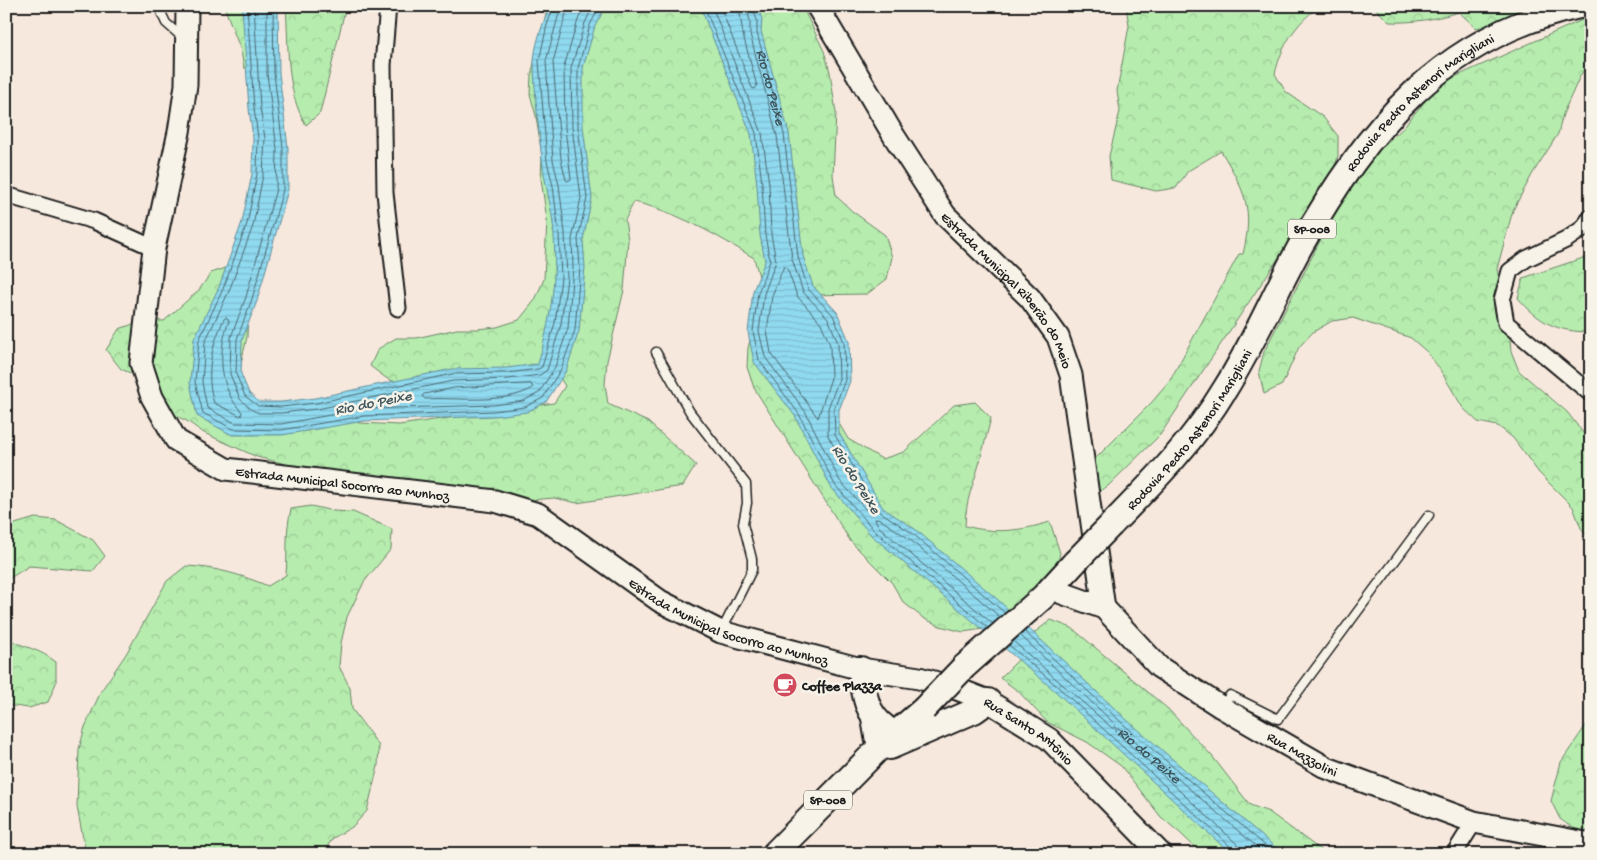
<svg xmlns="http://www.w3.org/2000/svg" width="1597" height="860" font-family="'Gochi Hand',sans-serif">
  <defs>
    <pattern id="forest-crowns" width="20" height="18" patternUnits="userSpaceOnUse" patternTransform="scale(1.25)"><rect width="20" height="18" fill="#b6ecae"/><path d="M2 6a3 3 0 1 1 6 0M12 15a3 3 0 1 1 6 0" fill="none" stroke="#9cca95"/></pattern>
    <pattern id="water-rules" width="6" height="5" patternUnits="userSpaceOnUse" patternTransform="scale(1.25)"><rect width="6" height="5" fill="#90daf0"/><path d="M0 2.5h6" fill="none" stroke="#7cbacd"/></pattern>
  </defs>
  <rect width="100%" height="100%" fill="#f7e8dd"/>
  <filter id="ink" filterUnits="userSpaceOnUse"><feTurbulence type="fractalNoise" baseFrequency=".02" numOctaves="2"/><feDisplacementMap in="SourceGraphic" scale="10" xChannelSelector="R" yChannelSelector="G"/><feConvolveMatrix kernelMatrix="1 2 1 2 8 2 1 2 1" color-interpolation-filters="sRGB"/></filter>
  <g filter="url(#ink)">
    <path fill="url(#forest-crowns)" stroke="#698465" d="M224,6H266L253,66L244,68L241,51Z
      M286,6H346L320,113L306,125C285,91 289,45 286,6Z
      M548,6H802L824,51L830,72L836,113L833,175L836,196L852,211L885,235L892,257L887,279L867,294L808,295L837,420L848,439L882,459L904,452L954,405L975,402L991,418C987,432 984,447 980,461C973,487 966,497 965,526C996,534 1020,531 1050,522L1060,553L1054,579L1038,595L983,629L963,632L940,626L923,618L903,602L892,583L851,542L754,388L747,367L748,348L760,299V280L754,258C716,235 677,212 634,202L625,220L628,240L624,290L607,361L605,384L608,404L648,422L696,465L683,486L577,503L554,498L530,500L413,495L257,457L204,433L187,421L170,413L142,378L121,369L106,350L119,329L145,320L164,321L199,290L211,273L232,266L249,278L247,337L241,363L239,402L360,423L399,425L554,403L565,386L554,368L404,386L386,378L370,366L378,349L396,338H416L457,329H477L497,327L519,320L535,300L544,279L547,220L541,179L542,156L536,116L530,94L531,75Z
      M1126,6H1319C1295,25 1282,44 1275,74L1286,92L1323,117L1338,136V156L1332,178L1160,435L1108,486L1090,497L1085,469L1152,402L1169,382L1239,254H1243C1254,208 1245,191 1221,151L1188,171L1176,188L1156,191L1111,180L1109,156L1120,111L1117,91L1129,26Z
      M1373,6H1561L1497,33L1475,27L1459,12C1435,19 1414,23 1389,22Z
      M1591,16V60L1580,76L1563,114L1558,134L1533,173L1513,210L1497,269L1509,327L1511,351L1519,371L1567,412L1591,443V541L1581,528L1573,507L1539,473L1513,438L1498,426L1478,422L1463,408L1439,368L1427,352L1411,338L1353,318L1332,321L1313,332L1299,347L1282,385L1264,394L1259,371L1264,352L1344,193L1368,159L1401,130L1439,84Z
      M1583,258L1591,260V332C1557,332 1540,323 1518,298L1523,278Z
      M311,506L333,511L353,512L392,529L391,549L364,582L347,617L341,643L339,666L350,688L352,709L379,746L378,766L367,811L352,827L333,838L322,854H86L77,807L79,749L85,727L101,691L126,654L167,581L186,566C215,567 242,575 268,586L286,575C288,550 285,533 291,509Z
      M35,518L56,520L93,540L105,556L93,571L29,566L10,578L6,583V529L15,524Z
      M1051,620L1072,628L1168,709L1212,756L1250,805L1269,812L1326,854H1202L1180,833L1161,817L1121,766L1087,742L1047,722L1018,691L1000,678L1027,651L1035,632Z
      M6,638C25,648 38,648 56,662V683L48,702L29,708L6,705Z
      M1591,718V835L1578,832L1560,819L1551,801L1561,762Z"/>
    <path fill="url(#water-rules)" stroke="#628e9b" d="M242,6H278L279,73L288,148V190L257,301L242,340L241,374L249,393L259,402H281L315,398L452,369L507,368L538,364C550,321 557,281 554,236C553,210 545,186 542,160C539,132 534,90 534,61C535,43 543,23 550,6H606L595,26L583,68V127L592,198L583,240L585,267L579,331L566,371L546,402L527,412L495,416L364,421L282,435H232L197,416L190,383L194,339L219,287L242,222L252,174L253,138L249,109Z
      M696,6H757L762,19L761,31L789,133L803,256L813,286L837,312L849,341L850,381L839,410V433L883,508L915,529L997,599L1127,720L1283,854H1231L1054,690L871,535L831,487L795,416L754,362L748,332L753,291L765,261L760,235L757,185L751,134L702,11Z"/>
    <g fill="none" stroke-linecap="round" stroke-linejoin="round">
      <g stroke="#4a6871" stroke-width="1">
        <path d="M247,6L254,108L258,138L257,174L247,224L223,289L199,340L195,382L203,413L233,429L281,430L364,416L494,411L525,407L543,398L561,369L575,330L580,267L578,239L587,198L578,127V68L590,25L600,6"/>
        <path d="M254,6L260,108L265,138L263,175L253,226L229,291L205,342L202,382L207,408L235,423L281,424L363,409L494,405L523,401L539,393L555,367L568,328L573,267L572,239L581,198L572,127L571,68L585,23L593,6"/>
        <path d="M267,6V74L277,149L276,189L246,297L231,337L230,374L240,399L252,410L259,413H281L317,409L453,381L509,379L540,375L547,370L561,324L567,278L565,233L559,185L553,160L546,61L561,6"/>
        <path d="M273,6L274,74L283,148V190L252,299L237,339L236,374L245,396L258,406L281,407L316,403L452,374L508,373L538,369L542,367L555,323L561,278L559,234L553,186L547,161L539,61L547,25L554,6"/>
        <path d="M568,6L553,62L561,159L566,180L568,181L571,179L565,128L564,67L578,20L584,6"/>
        <path d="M704,6L756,133L762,184L765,235L770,261L758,293L753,331L759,360L799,414L835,485L875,531L988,628"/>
        <path d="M712,6L762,133L769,184L771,234L776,261L764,294L759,331L765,357L805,411L840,481L869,513L871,510L828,436V408L839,379L838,343L828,318L803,292L792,259L777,136L750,34V21L746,6"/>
        <path d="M720,6L752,88L755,89L757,86L743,35L739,6"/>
        <path id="s1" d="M752,6L757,20V33L784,134L798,257L808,289L833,315L844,342L845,380L834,409L835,435L879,511L912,533L1005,613"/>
        <path d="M784,267L787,268L797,296L821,323L830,345L831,378L818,418L771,353L767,331L772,296Z"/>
        <path d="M227,318L229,321C217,351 219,389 242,412L241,416L214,403C205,374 211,347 224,319Z"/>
        <path d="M531,384L533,388C503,405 458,397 425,399L422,396L424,394L454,388Z"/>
        <path d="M993,624L879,527L875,519L878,518L908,538L1000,617"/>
        <path d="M1024,631L1123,724L1275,854"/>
        <path d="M1013,641L1112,728H1115V724L1020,635"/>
        <path d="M1009,645L1057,686L1232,848L1234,854"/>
        <path id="s2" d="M1241,854L1237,844L1116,732V729H1120L1265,854"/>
      </g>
      <defs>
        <path id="lane" d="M158,6L166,23L184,39
          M656,352L690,412L746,484L747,503L743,524L752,559V570L722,630
          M1223,705L1230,695L1278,719L1429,515"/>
        <path id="street" d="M388,6L383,65L385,193L398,308
          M6,195L94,221L154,248
          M1591,217L1582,229L1566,240L1526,259L1510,271L1502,300L1506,323L1591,394
          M1454,854L1474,822"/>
        <g id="secondary">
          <path id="s3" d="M187,6L186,85L179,132L154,248L141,363L152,397L176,440L226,469L495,501L538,514L660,601L721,632L861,669L919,678L952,687L988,701L1049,739L1161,854"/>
          <path id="s4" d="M817,6L894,136L945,215L1030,298L1058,337L1071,375L1104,608"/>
          <path id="s5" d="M1053,587L1062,593L1104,608L1159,667L1221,707L1327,768L1474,822L1591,844"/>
        </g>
        <g id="primary">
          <path id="s6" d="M1111,525C1153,482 1194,441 1225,389C1254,343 1275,292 1301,245C1367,129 1442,36 1579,6"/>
          <path d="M964,667L1043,597L1075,562"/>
          <path d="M861,669C864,693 865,713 886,728"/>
          <path d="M874,718L877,736L882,745L890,747L974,711L988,701"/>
          <path d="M774,854L882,745L924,709"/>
        </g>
      </defs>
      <use href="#lane" stroke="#1c1c1c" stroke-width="11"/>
      <use href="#street" stroke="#1c1c1c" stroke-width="19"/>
      <use href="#secondary" stroke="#1c1c1c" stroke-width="25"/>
      <use href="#primary" stroke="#1c1c1c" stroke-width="28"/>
      <use href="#lane" stroke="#f7f3e8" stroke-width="8"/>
      <use href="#street" stroke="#f7f3e8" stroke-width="15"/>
      <use href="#secondary" stroke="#f7f3e8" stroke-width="21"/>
      <use href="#primary" stroke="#f7f3e8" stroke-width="24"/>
      <defs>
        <path id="primary-bridge" d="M1075,562L1111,525
          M924,709L964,667"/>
      </defs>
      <use href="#primary-bridge" stroke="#1c1c1c" stroke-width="28" stroke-linecap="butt"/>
      <use href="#primary-bridge" stroke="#f7f3e8" stroke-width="24"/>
    </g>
  </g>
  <defs>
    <symbol id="cafe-disc" viewBox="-11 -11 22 22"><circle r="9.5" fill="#d1495b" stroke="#f7f3e8"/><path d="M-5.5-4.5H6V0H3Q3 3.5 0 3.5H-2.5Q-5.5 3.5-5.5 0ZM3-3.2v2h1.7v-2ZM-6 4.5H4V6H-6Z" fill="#fff"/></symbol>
  </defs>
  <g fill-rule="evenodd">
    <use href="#cafe-disc" x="771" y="671" width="28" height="28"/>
  </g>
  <g text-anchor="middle" stroke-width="5" stroke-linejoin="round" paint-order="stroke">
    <g fill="#f7f3e8" stroke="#5e5c59" stroke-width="1">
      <rect x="1288" y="219.5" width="48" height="19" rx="4"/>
      <rect x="804" y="790.5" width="48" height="19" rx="4"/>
    </g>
    <g font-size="12" font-weight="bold" fill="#1c1c1c">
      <text x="1312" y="233">SP-008</text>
      <text x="828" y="804">SP-008</text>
    </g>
    <g font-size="14" fill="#1c1c1c" stroke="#f7f3e8">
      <text dy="5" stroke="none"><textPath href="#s6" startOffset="529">Rodovia Pedro Astenori Marigliani</textPath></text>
      <text dy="5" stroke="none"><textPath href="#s4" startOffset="344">Estrada Municipal Riberão do Meio</textPath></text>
      <text dy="5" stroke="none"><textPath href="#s6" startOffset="124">Rodovia Pedro Astenori Marigliani</textPath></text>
      <text dy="5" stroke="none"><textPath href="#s3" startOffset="621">Estrada Municipal Socorro ao Munhoz</textPath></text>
      <text dy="5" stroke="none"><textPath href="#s3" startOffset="1041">Estrada Municipal Socorro ao Munhoz</textPath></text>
      <text dy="5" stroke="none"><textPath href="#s3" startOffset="1365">Rua Santo Antônio</textPath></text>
      <text dy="5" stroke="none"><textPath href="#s5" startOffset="304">Rua Mazzolini</textPath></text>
    </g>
    <g font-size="14" font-weight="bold" fill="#1c1c1c" stroke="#f7f3e8" text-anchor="start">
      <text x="802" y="690">Coffee Plazza</text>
    </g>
    <g font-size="15" font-style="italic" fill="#3f555c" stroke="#f7f3e8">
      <text dy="5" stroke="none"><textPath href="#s1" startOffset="84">Rio do Peixe</textPath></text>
      <text transform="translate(373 402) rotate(-11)" y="5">Rio do Peixe</text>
      <text transform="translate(857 479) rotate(58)" y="5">Rio do Peixe</text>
      <text dy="5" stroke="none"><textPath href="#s2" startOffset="222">Rio do Peixe</textPath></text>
    </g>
  </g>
  <rect width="1597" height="860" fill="none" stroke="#f7f3e8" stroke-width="25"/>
  <rect x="12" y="12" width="1572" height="835" fill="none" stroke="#1c1c1c" stroke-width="2" filter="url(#ink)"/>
</svg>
